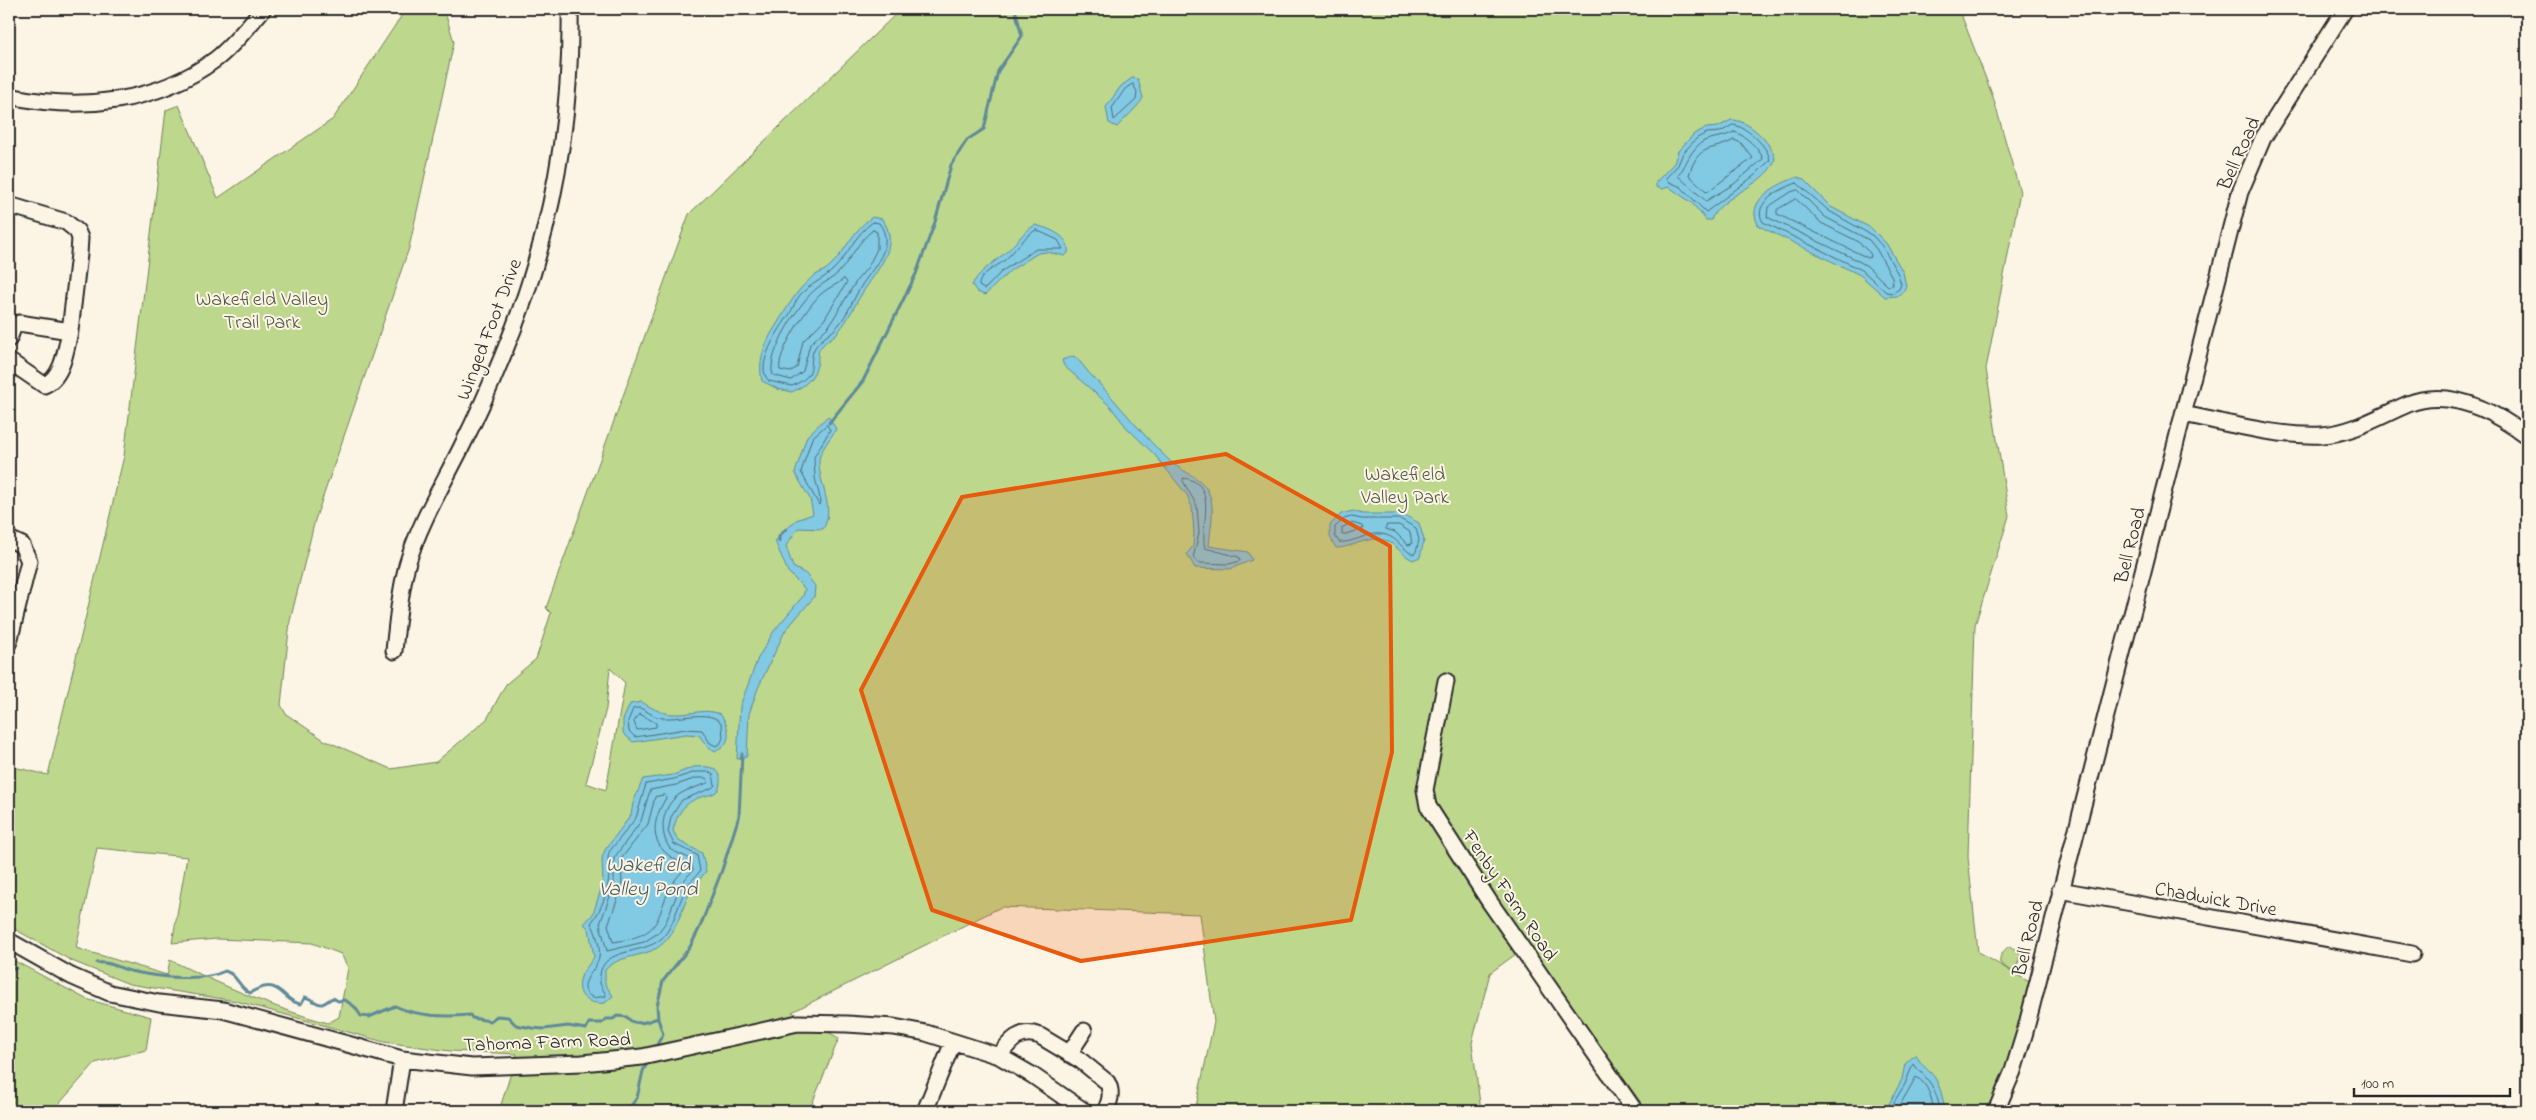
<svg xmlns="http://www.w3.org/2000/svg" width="2536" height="1120" font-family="'Indie Flower',sans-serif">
  <rect width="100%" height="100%" fill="#fcf5e5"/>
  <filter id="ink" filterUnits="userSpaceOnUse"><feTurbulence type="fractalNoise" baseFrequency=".02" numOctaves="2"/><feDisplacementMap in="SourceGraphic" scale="10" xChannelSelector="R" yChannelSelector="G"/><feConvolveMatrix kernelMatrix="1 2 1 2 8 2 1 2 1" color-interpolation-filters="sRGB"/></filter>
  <g filter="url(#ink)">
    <path fill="#bdd78d" stroke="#74815c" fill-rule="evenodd" d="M406,9H444L454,42L409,248L315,520L290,621L281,705L286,714L324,740L391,769L436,762L487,719L506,684L536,659L551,613L546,608L689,214L901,9H1959L1993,97L2020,192L1986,369L2009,516L1975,625L1968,857L1978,952L2031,983L2005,1076L1990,1111H1647L1527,946L1490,973L1472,1043L1481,1111H1195L1214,1022L1200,914L1001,907L792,1012L839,1038L809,1111H499L517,1054L450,1051L384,1042L236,1001L129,984L72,961L9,926V766L48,775L58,733L124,456L166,110L179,105L218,198L333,119ZM610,668L625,683L606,790L586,783L606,709ZM97,848L187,857L172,943L217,939L312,943L341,954L348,968L339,1017L328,1023C272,1008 222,985 170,960L167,975L76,948Z
      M2009,946L2022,953L2015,970H2009L2000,963C1999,955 2003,951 2009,946Z
      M13,960L86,999L151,1017L146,1050L95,1063L53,1111H9V962Z"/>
    <path fill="#82c9e3" stroke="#5f8a99" d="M1132,78L1138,79L1143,98C1139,106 1124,119 1117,127L1109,123L1106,107L1121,86Z
      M1731,120C1748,119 1772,143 1775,159C1768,185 1720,195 1711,220H1706L1692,203L1669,187L1662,189L1656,187V182L1674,163L1678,151L1694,134L1706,128L1718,127Z
      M1798,177L1803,179L1831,207L1871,228L1886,243L1903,272L1906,286L1903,292L1897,296L1885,297L1860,275L1759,226C1743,201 1777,184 1798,177Z
      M872,217L882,219C900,243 881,265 867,286C856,301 850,318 838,332C833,338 823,342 819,350C818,353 818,358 818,361C815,377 807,385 792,392L778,389L762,381C756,353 771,334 785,311C792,300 798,290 808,281C814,274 824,272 830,266C847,250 851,232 872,217Z
      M1035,225C1048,228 1071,236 1068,253L1065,256L1047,252L1038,253L1011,270L985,295L977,292L972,285C979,272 989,266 1000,257C1013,248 1021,233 1035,225Z
      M1074,356C1082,362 1086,371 1094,378C1120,405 1143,436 1171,462C1185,474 1204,477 1210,496C1215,511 1210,531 1209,546L1248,552L1252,560L1230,569L1195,568L1187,554L1193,546L1194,533L1192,507L1187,495L1154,454L1127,428L1110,406L1064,366L1062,360Z
      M828,416L836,429C831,438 820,450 819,460C818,482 836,509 823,529L798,528L786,546L793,567L806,574L815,586L814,597L785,631L758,688L749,714L747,756L737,759L740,706L758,658L774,631L803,596L805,589L788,572L775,541L796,520L813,514L810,499L795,473L807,436Z
      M1353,511L1362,514H1402L1419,523L1424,540L1420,557L1413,560C1402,555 1395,544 1387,541C1370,534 1353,548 1336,548L1330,537V525L1341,514Z
      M642,702C653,709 664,715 678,714C694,714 705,708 720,714C730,726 733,745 716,751L708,748L699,735L686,734L633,742L623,733V720L630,704Z
      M694,767C705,766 722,766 720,781C720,785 719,790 716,792C712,795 705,796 701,797C683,803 677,814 673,831L679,841L702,853L706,871C701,879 693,885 690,892C680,912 677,935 657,948C640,958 618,955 605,970V984L613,996L605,1003C588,1005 575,996 581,977C583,970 591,963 594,957L589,929L584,924L593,914L603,883L602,858L605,850L631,815L633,803L643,779L673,775Z
      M1916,1054C1920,1064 1924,1066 1931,1073C1940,1082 1943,1099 1945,1111H1891L1888,1106L1902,1079L1905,1064Z"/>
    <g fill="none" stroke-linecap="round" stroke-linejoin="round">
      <path stroke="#4e6a75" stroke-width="1" d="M1133,84L1137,92L1136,100L1114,120L1112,108L1125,89Z
        M1733,125C1746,126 1768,146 1770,160L1755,175L1706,212L1681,187L1667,181L1666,178L1678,165L1683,153L1697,138L1707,133L1720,132Z
        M1734,132C1744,134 1760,149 1763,159L1734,184L1706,201L1678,176C1687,164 1690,149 1704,141C1713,137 1723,138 1734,132Z
        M1734,140L1741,143L1753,158L1707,192L1689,175C1699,142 1710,153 1734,140Z
        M1797,183L1829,211L1873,236L1882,246L1898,274L1901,284L1899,289L1893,293L1886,292L1862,270L1763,222C1751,203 1782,188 1797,183Z
        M1798,190L1825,217L1869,240L1877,250L1892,277L1893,285L1888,286L1867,266L1855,259L1767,217L1768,207L1791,192Z
        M1796,199L1821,223L1857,241L1870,253L1871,257L1868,258L1777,214V210Z
        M873,222L879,223C897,247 871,269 860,288C852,302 845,320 833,331C827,336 820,340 816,346C805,362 822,373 792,386L769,381C753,366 780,328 789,315C793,309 795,301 800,295C810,284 824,279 834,269C849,254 855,234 873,222Z
        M873,230L877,232V249L868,267L857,280L829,326L810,344L803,371L791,380L773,375C765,355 801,300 817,288C824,282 833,279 839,272C851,259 858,241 873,230Z
        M1036,230L1058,240L1063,249H1036L1002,271L987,287L984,289L979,286C979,273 997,267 1005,260C1016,250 1023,237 1036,230Z
        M844,279L847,282L824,320L803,341L797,367L790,372L780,370C776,353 808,306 821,294C827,288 837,285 844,279Z
        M827,425L830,430L814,457L815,478L821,502L819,505L801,472L812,438Z
        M1184,478C1220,483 1199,528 1205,548L1239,557L1240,561L1229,564L1199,563L1193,558L1199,533L1197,506L1183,481Z
        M1352,517L1362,519H1400L1416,528L1419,540L1416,552L1413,554C1403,550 1399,541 1391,537C1372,527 1356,544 1339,542L1335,536V527L1344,519Z
        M1352,523L1362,526L1363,529L1342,535V528Z
        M1387,525H1399L1410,532L1412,544L1408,545L1395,532L1386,529Z
        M640,708C646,710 651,715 657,717C678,722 709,707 722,724L723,738L720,744L716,746L710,743L702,730L686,729L635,737L629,731L628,721L633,709Z
        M640,714L656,723V727L637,730L634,722Z
        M696,772H708L713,774L715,785L712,788L682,800L671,817L668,832L674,844L697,855L700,871C696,877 689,882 686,889C677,905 675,925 662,938C642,957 596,945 600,983C601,988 605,991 606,996L593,998C573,986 596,972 599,958C601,948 596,931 591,923C602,910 609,889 609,872C609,864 607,859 609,852L636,818L646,784L674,779Z
        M697,778H706L709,782C700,787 689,788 680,794C661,806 658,834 671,850L691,859L693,870L681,884L666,922L658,933L644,942L607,951L600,924L614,885V858L641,821L650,790L676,785Z
        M665,795L666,798C648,827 651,850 684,864L685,868C682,872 678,876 675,880C652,916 669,934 613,942L608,925L622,887L621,859L648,824L655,797Z
        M1894,1111V1102L1905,1084L1913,1064C1928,1079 1937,1088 1940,1111
        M1901,1111L1900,1105L1916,1077C1928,1083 1932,1099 1934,1111"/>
      <path stroke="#5f8a99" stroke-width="3" d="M829,423L863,381L916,274L935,222L951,165L967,140L984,129L998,71L1022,36L1015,9
        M779,541V536L786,529
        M97,963C111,961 122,970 135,972C159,977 203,982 225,971C238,975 238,987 250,993C280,974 282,1002 301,1004L305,997C310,998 317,1004 321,1004C325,1004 329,999 333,998L338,1001L345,1000L355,1007L361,1016L369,1017L395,1006C418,1017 445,1017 470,1015L472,1018L490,1021L497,1016L508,1017L516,1025L532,1028L544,1029L568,1026L586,1029L589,1023H602L606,1019H613L617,1016L627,1017C634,1027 647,1022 658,1018
        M9,969L16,968
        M654,1050L663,1034L658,1019L657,1006L663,981L690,947L700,927L722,870L739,816L742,754
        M627,1111L637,1098L643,1071L649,1060"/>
      <defs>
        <path id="minor" d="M9,96C80,111 156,104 216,59C234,45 248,26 263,9
          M9,205L66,222L77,231L80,238L79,254L70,331
          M9,339L13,328L19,323L70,331C66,348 63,378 44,385L9,361
          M2183,414C2228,423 2276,437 2322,435C2353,433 2380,416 2408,404C2450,387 2495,412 2527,436
          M9,539L22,545L29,561L9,642
          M394,651C397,622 400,593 407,565C419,524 442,486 461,448C476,418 490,387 503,355C549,245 572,128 570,9
          M1446,681L1425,790L1428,806L1489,901L1635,1111
          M2060,890L2412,954
          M9,941L71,976L110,993L159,1003L223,1010L402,1059L472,1067L582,1063L642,1057L798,1023L847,1024L894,1027L926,1033L999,1056L1032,1075L1084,1111
          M1069,1054L1084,1031
          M999,1056C1010,1041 1020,1028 1040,1036L1080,1060L1107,1082C1113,1092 1110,1102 1105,1111
          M394,1111L402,1059
          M925,1111L953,1042
          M1996,1111L2013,1071L2025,1032L2240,192L2263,138L2345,9"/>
      </defs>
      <use href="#minor" stroke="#2b2b2b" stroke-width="19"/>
      <use href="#minor" stroke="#fcf5e5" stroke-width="15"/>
    </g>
  </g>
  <path fill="#e8590c" fill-opacity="0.2" stroke="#e8590c" stroke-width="4" stroke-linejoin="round" d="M1226,454L1390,546L1392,752L1351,920L1081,961L932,910L861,690L962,497Z"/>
  <g text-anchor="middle" stroke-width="4" stroke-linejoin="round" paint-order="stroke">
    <g font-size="20" fill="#2b2b2b" stroke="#fcf5e5">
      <text transform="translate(2238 153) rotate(-66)" y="7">Bell Road</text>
      <text transform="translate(488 329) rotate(-69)" y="7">Winged Foot Drive</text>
      <text transform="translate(2129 545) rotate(-76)" y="7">Bell Road</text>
      <text transform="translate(1511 895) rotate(56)" y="7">Fenby Farm Road</text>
      <text transform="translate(2216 898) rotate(10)" y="7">Chadwick Drive</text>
      <text transform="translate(2027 938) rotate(-76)" y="7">Bell Road</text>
      <text transform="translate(547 1041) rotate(-2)" y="7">Tahoma Farm Road</text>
    </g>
    <g font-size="20" fill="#505644" stroke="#fcf5e5">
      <text x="262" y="305">Wakefield Valley<tspan x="262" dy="23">Trail Park</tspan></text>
      <text x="1405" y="480">Wakefield<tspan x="1405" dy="23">Valley Park</tspan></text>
    </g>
    <g font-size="21" font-style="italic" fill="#455a62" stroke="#fcf5e5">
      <text x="648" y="871">Wakefield<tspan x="648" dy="24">Valley Pond</tspan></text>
    </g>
  </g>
  <rect width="2536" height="1120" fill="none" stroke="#fcf5e5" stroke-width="30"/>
  <rect x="15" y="15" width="2506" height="1090" fill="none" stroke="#2b2b2b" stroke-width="2" filter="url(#ink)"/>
  <path d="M2354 1088v8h156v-8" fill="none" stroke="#2b2b2b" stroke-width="2.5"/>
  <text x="2361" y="1088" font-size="15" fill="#2b2b2b" stroke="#fcf5e5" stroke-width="4" paint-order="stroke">100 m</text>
</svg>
